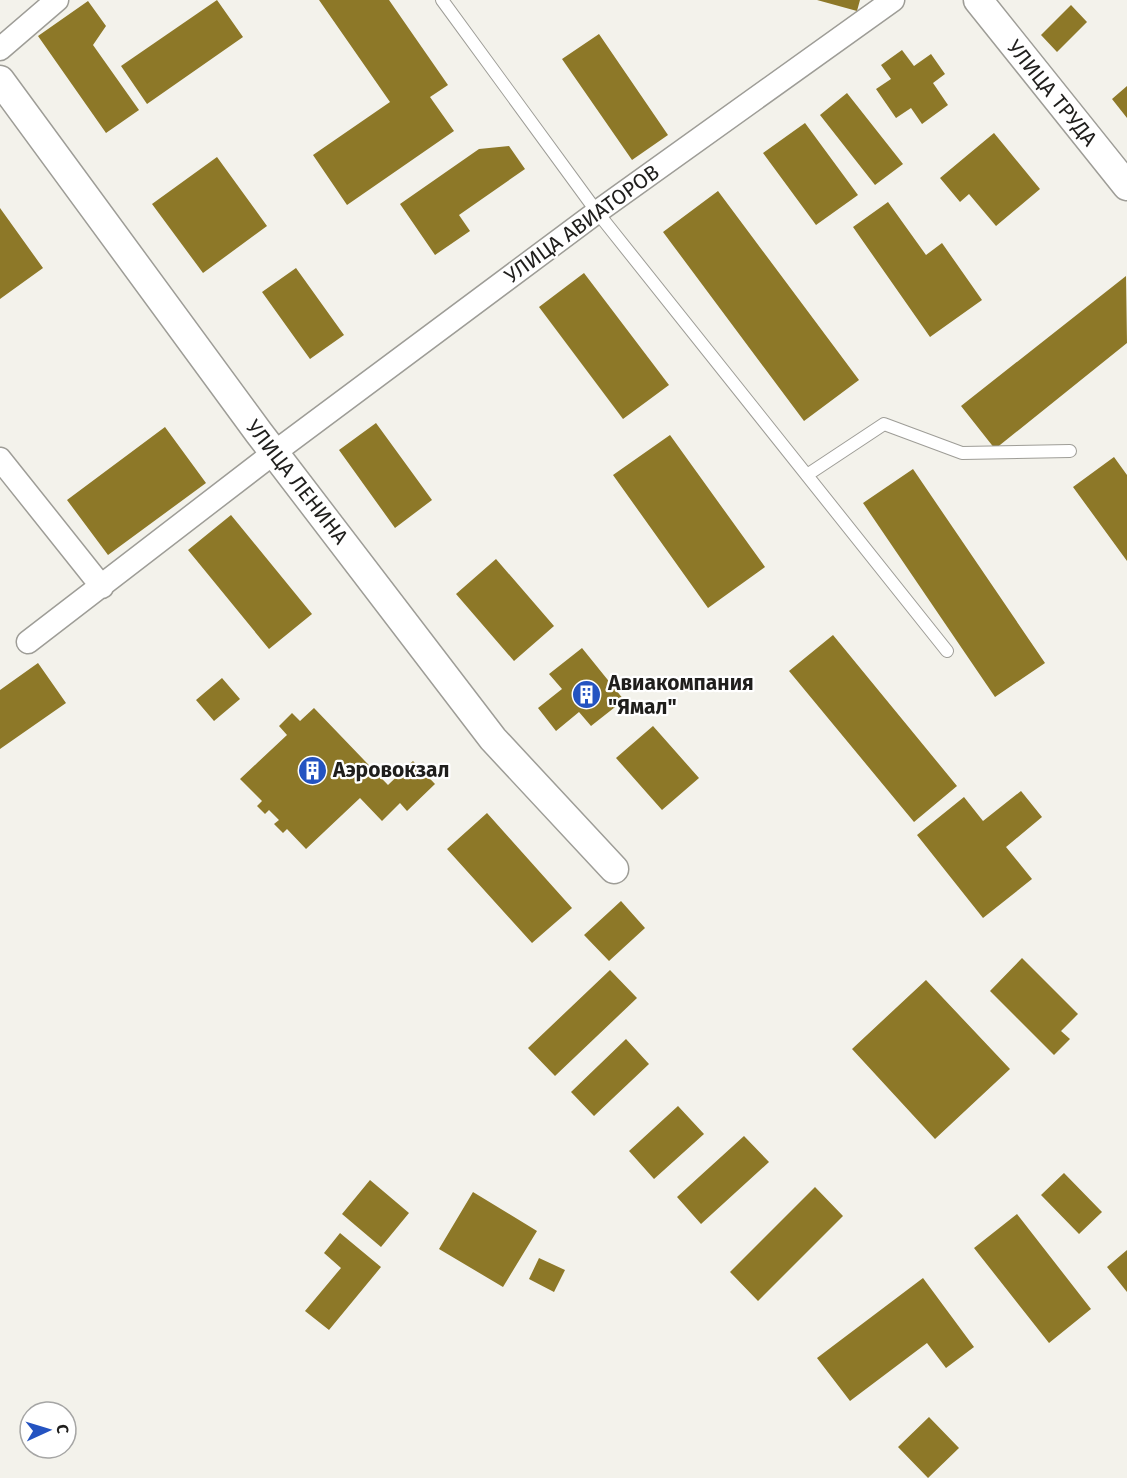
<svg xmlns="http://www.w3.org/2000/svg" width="1127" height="1478" font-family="'Fira Sans',sans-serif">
  <rect width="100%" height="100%" fill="#f3f2eb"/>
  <path fill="#8d7828" d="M217,0L243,37L147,104L121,66Z
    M319,0H389L448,85L430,97L454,131L347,205L313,155L390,102Z
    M817,0H860L857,11Z
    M88,1L106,26L93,45L139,110L106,133L38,36Z
    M1071,5L1087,22L1057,52L1041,35Z
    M599,34L668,135L632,160L562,59Z
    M902,50L914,66L931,54L945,74L933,83L948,105L922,124L911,108L896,118L876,89L891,79L881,65Z
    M1127,86V118L1112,99Z
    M847,93L903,164L875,185L820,115Z
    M805,123L858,195L816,225L763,153Z
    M994,133L1040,189L996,226L969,194L960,202L940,178Z
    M509,146L525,169L459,215L470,231L435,255L400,204L479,149Z
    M217,157L267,226L203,273L152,204Z
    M718,191L859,380L804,421L663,232Z
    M888,202L926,255L942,243L982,300L930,337L853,227Z
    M0,208L43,268L0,299Z
    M296,268L344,335L310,359L262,292Z
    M584,273L669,385L623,419L539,307Z
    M1126,276L1127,343L995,449L961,406Z
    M376,423L432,500L395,528L339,450Z
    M165,427L206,483L108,555L67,500Z
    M670,435L765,567L708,608L613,475Z
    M1114,457L1127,475V561L1073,487Z
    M913,469L1045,663L995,697L863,503Z
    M231,515L312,614L269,649L188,550Z
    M496,559L554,626L514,661L456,594Z
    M833,635L957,786L914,822L789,671Z
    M582,648L624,700L591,726L579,712L556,731L538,708L562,689L549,674Z
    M38,663L66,703L0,749V690Z
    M222,678L240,699L214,721L196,700Z
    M314,708L388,785L413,761L435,784L407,811L400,803L382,821L360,798L306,849L287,829L283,833L274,824L279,820L269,810L265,814L257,806L262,801L240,779L287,735L279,726L292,713L300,721Z
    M653,726L699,778L662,810L616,758Z
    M1021,791L1042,817L1006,847L1032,879L983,918L917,835L964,797L983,821Z
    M487,813L572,908L532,943L447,849Z
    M621,901L645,928L609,961L584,935Z
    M1022,958L1078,1014L1061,1031L1070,1039L1054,1055L990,991Z
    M610,970L637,998L555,1076L528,1048Z
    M926,980L1010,1069L935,1139L852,1049Z
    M626,1039L649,1064L594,1116L571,1092Z
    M678,1106L704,1134L654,1179L629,1151Z
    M744,1136L769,1162L701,1224L677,1197Z
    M1064,1173L1102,1212L1079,1234L1041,1195Z
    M370,1180L409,1213L381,1247L342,1214Z
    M815,1187L843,1216L758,1301L730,1272Z
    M473,1192L537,1231L503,1287L439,1249Z
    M1017,1214L1091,1309L1049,1343L974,1248Z
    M340,1233L381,1267L329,1330L305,1311L341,1268L324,1253Z
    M1127,1250V1292L1107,1267Z
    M539,1258L565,1270L554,1292L529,1279Z
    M923,1278L974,1347L946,1368L927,1343L850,1401L817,1358Z
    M929,1417L959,1448L928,1478L898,1447Z"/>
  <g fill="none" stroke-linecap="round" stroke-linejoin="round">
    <defs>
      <path id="service" d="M442,0L597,212L947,651
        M807,475L884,424L962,453L1070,451"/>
      <path id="minor" d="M0,49L57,0
        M0,459L102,587
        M28,642L275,452L597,212L893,0"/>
      <path id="tertiary" d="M978,0L1127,186
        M0,80L259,433L493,739L614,869"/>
    </defs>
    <use href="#service" stroke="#9e9d97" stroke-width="14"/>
    <use href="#minor" stroke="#9e9d97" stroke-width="25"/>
    <use href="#tertiary" stroke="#9e9d97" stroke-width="31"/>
    <use href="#service" stroke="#fff" stroke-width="12"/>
    <use href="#minor" stroke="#fff" stroke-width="22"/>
    <use href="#tertiary" stroke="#fff" stroke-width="28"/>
  </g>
  <defs>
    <symbol id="building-disc" viewBox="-11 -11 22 22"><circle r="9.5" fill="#2453c1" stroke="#fff"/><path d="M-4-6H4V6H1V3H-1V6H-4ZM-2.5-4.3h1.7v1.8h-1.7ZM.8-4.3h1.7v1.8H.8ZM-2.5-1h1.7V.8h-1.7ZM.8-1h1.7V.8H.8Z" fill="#fff"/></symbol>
  </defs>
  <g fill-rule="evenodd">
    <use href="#building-disc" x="570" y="678" width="33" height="33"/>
    <use href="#building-disc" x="296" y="754" width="33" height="33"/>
  </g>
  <g text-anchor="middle" stroke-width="4.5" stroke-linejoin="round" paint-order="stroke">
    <g font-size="21" fill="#1f1e1c" stroke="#fff">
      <text transform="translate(1052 93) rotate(51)" y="7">УЛИЦА ТРУДА</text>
      <text transform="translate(582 224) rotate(-36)" y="7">УЛИЦА АВИАТОРОВ</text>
      <text transform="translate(297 482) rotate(52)" y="7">УЛИЦА ЛЕНИНА</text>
    </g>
    <g font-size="21" font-weight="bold" fill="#1f1e1c" stroke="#fff" text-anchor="start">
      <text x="608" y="690">Авиакомпания<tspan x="608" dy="24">"Ямал"</tspan></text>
      <text x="333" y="777">Аэровокзал</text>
    </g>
  </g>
  <g transform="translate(48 1430) rotate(86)"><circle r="28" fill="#ffffff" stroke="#a5a5a4" stroke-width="1.5"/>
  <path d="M0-4.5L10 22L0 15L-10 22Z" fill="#2453c1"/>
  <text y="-9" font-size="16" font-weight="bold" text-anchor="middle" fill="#1f1e1c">С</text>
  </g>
</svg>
